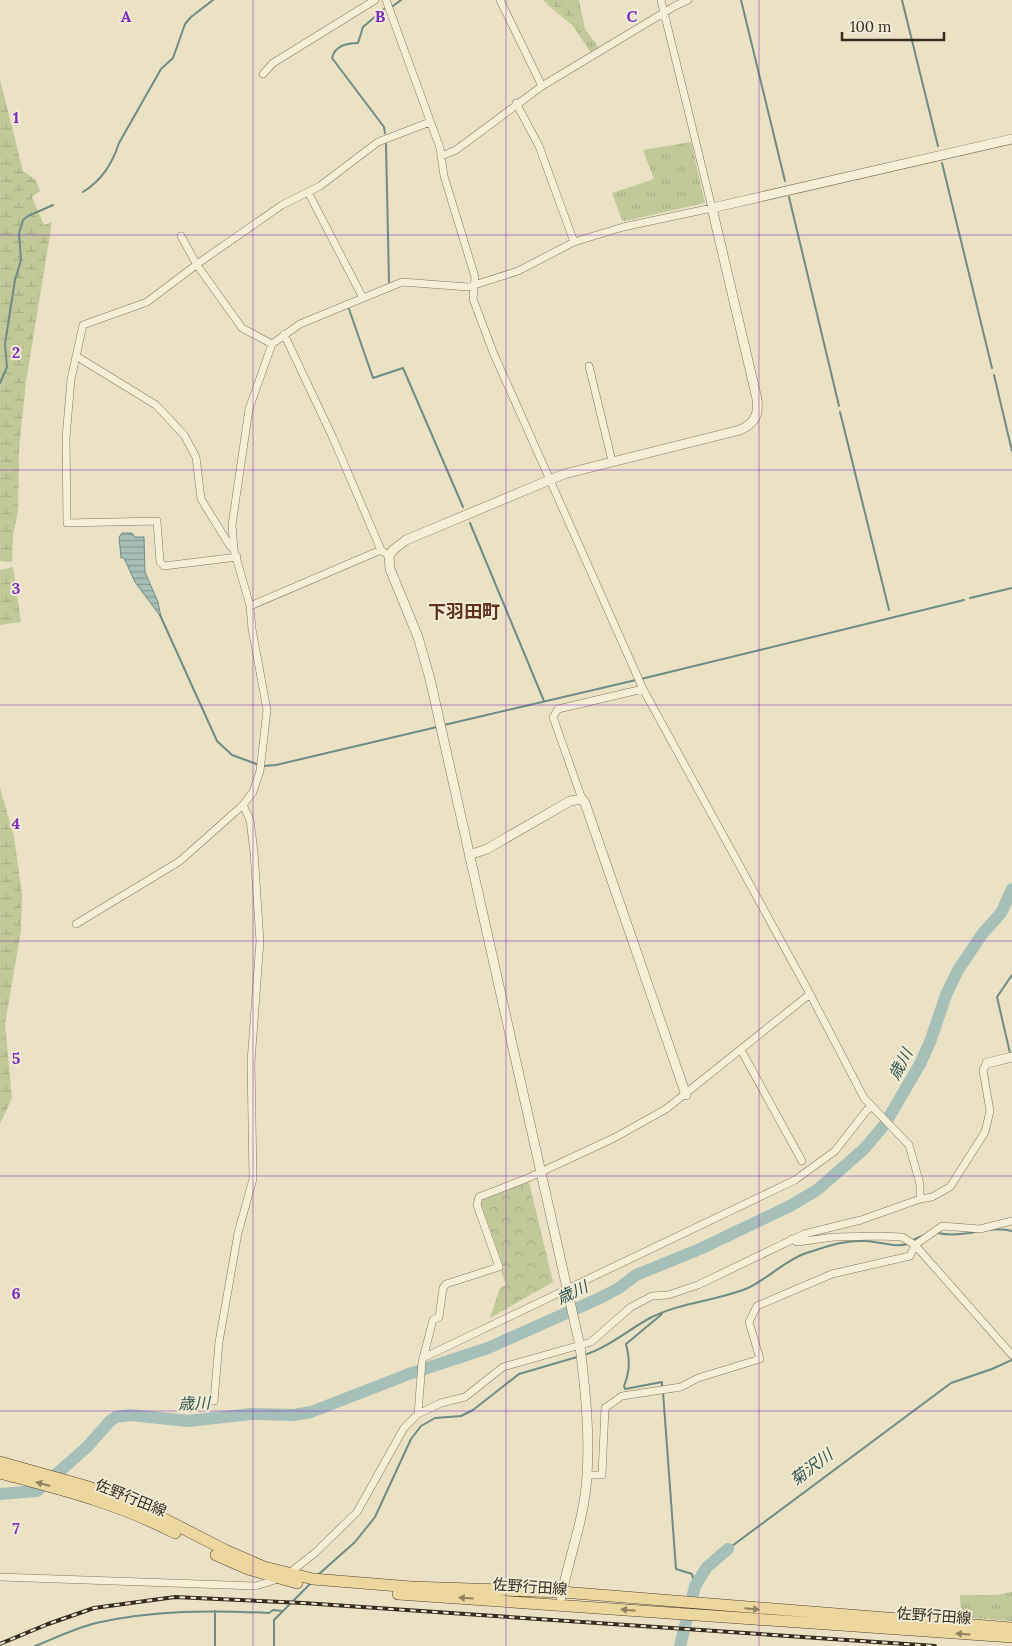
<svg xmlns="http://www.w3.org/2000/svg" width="1012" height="1646" font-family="Lora,'Noto Sans JP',serif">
  <defs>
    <pattern id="grass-tufts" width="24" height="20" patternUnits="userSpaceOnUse" patternTransform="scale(1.25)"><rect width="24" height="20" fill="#c1c999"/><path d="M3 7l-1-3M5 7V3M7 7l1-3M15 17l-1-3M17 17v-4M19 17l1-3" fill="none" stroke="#a6ad83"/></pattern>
    <pattern id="wetland-marsh" width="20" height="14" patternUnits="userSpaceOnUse" patternTransform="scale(1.25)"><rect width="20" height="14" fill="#c1c999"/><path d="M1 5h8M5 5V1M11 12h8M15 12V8" fill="none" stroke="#a6ad83"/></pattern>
    <pattern id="park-crowns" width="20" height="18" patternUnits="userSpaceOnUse" patternTransform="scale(1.25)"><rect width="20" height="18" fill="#c1c999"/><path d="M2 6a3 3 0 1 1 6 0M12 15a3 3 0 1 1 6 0" fill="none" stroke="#a6ad83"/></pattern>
    <pattern id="water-rules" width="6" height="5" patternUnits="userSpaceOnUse" patternTransform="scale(1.25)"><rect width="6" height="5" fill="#a6bfb9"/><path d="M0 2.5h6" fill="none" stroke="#889b96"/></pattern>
  </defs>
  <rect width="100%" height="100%" fill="#ebe2c5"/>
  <path fill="url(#grass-tufts)" d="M542,0L576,23L580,18L575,0H579L585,29L599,48L591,53L573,26Z
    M691,142L705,203L625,221L622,220L612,193L654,179L643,150Z
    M1012,1592V1621L961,1617L960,1595H996Z"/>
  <path fill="url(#wetland-marsh)" d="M543,0H575L580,18L576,23Z
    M0,80L23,171L36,180L40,191L32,197L44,225L52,222L26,382L19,449L18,512L13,535L12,562L0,561Z
    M13,567L21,622L0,625V570Z
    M0,788L14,837L22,894L21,930L5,1024L12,1098L0,1124Z"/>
  <path fill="url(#park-crowns)" d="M529,1182L553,1282L490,1318L500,1288L506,1285L501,1270L504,1268L481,1204L483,1199Z"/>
  <path fill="url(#water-rules)" stroke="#6e8c86" d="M122,533H132L135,537H144L145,572L158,602L161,617L135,582L124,558H121L119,537Z"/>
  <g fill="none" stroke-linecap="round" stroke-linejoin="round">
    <path stroke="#6e8c86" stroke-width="2" d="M741,0L785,181
      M902,0L938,146
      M393,6L401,0
      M384,9L363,27L358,43C347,43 335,45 332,58L384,127L385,133
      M386,144L389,282
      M942,163L992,368
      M83,192C102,180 112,164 119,143L161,69L173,58L185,24L191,17L213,0
      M789,197L839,406
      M349,309L373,378L403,368L463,507
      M994,375L1012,451
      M0,383L7,367L5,344L15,280L21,260L19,233L23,220L28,216L53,205
      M840,412L889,610
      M470,523L544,701
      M970,598L1012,588
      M160,615L217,741L232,755L259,765
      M641,679L964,600
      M444,725L636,680
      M263,766L276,765L437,727
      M1010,1053L997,997L1012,975
      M938,1233C963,1239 988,1225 1012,1231
      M913,1240L931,1232
      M584,1355C609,1347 628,1330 650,1318C681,1302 717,1301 748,1288C769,1278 784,1261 806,1253C826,1247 844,1240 865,1241C878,1241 898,1249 909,1243
      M662,1388V1382L625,1389L624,1386C630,1371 630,1360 626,1344L662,1314
      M663,1392L676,1569L692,1574L695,1586
      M728,1549L951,1383L992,1369L1012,1360
      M319,1574L355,1542L375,1517L411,1439L421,1426L435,1418L461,1416L473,1410L519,1374L577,1357
      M35,1646C55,1638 76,1628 96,1623C154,1610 211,1610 269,1613L273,1610L282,1611
      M215,1646V1611
      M274,1646V1620L311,1583"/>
    <path stroke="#a6bfb9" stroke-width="12" d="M0,1494L37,1491L87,1447L110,1421L116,1417L130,1415L188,1421L251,1414L294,1415L311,1412L409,1374L488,1348L600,1298L619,1288L636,1275L700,1249L790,1206L817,1190L864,1149L885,1124L920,1064L930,1042L946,995L958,970L983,933L1001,913L1012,889
      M680,1646L695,1586L707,1567L728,1549"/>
    <defs>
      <path id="minor" d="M386,0L440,148L444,176L475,277L473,299L493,352L643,689L810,994L666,1109L614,1138L528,1178L479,1197L477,1205L499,1267L446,1284L443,1288L439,1317L433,1320L422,1362L418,1414
        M500,0L542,86
        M263,74L273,63L375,0
        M516,103L539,146L574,242
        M441,156L456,150L542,86L675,6L688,0
        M308,192L363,298
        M181,236L197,265L242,328L272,344
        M284,334L333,438L381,550L389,556
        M76,356L156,405L184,435L196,457L201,499L230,546L234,549
        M589,366L612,461
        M237,557L164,566L160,562L157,521L67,523L66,438L71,379L83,325L147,302L200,262L282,205L320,186L378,142L430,122
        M250,606L381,550
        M582,799L553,717L558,709L643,689
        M76,924L180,861L243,805L253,792L260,771L267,710L252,629L250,606L234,550L232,525L249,409L272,344L300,324L402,282L468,287L518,271L574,242L623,227L712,208L661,0
        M741,1050L802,1161
        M920,1199L932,1197L950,1187L985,1132L990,1111L983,1070L987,1063
        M1012,1221L980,1229L942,1226L915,1245L1012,1355
        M423,1358L795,1180L835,1151L867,1110L872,1107
        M214,1401L219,1342L238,1233L253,1179L251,1062L260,941L254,852L250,820L243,805
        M587,1475H602L605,1408L622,1396L681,1387L698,1378L760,1359L749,1322L757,1306L832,1274L910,1256L915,1245L902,1237L880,1236L834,1237L797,1242L792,1239
        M288,1574L315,1553L357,1512L404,1428L418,1414L441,1403L465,1397L503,1367L591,1342L631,1307L652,1296L668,1295L698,1285L804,1234L861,1220L920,1199V1184L909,1145L864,1098L810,994
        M0,1577L256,1586L278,1579"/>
      <path id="tertiary" d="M469,855L487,849L570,801L582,799L585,803L686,1095
        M987,1063L1012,1057
        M561,1597C569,1557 585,1517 587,1475C590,1432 585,1388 580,1346L430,679L418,637L390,569L389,556L393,550L406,540L564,474L740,430C755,423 759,415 757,399L712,208L1012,139"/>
      <path id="primary" d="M0,1462L89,1487L145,1509L225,1550L264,1567L313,1579L411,1587L562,1592L1012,1628
        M0,1473C63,1490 117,1503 175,1533
        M216,1555L248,1569L297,1583
        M398,1594L1012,1637"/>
    </defs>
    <use href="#minor" stroke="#85745c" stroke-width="8"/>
    <use href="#tertiary" stroke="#85745c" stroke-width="10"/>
    <use href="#primary" stroke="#534230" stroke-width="12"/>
    <use href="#minor" stroke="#f6efd8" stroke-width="7"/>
    <use href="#tertiary" stroke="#f6efd8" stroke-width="9"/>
    <use href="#primary" stroke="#ecd89f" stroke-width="11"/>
    <defs>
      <path id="rail" d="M0,1644L48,1624L94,1608L175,1597L303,1603L935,1646"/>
    </defs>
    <use href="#rail" stroke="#362b1f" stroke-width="4"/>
    <use href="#rail" stroke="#f3ecd4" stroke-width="2" stroke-dasharray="5.5" stroke-linecap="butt"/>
  </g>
  <defs><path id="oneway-solid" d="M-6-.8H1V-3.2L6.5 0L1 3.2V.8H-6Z" transform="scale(1.25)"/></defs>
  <g fill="#91825f">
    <use href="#oneway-solid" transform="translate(43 1484) rotate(-165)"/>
    <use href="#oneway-solid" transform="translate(466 1598) rotate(-177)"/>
    <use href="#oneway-solid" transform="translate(752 1609) rotate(5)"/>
    <use href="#oneway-solid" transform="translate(628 1610) rotate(-175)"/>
    <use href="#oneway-solid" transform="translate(963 1634) rotate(-176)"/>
  </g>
  <path fill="none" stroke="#7b2cbf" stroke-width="1" stroke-opacity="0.55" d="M253,0V1646M506,0V1646M759,0V1646M0,235H1012M0,470H1012M0,705H1012M0,941H1012M0,1176H1012M0,1411H1012"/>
  <g text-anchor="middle" stroke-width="4" stroke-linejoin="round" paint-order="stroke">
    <g font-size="15" fill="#362b1f" stroke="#f3ecd4">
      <text transform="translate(131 1498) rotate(22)" y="5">佐野行田線</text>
      <text transform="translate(530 1587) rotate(4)" y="5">佐野行田線</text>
      <text transform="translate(934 1616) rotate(4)" y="5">佐野行田線</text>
    </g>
    <g font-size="16" font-style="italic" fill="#2f5554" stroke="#f3ecd4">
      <text transform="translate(900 1064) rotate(-62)" y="6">歳川</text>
      <text transform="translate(572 1292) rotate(-25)" y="6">歳川</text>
      <text transform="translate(194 1403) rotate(-2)" y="6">歳川</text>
      <text transform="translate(811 1467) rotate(-37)" y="6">菊沢川</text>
    </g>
    <g font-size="18" font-weight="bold" fill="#603221" stroke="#f3ecd4">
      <text x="464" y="618">下羽田町</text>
    </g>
  </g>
  <g font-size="16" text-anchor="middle" font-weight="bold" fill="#7b2cbf" stroke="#f3ecd4" stroke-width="4" stroke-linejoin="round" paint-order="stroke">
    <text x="126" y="22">A</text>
    <text x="380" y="22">B</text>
    <text x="632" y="22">C</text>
    <text x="16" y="123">1</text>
    <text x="16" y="358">2</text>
    <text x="16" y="594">3</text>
    <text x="16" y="829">4</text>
    <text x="16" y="1064">5</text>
    <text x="16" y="1299">6</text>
    <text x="16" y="1534">7</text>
  </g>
  <path d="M842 32v8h102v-8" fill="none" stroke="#362b1f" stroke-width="2.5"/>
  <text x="850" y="32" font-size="15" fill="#362b1f" stroke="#f3ecd4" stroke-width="4" paint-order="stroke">100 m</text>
</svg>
